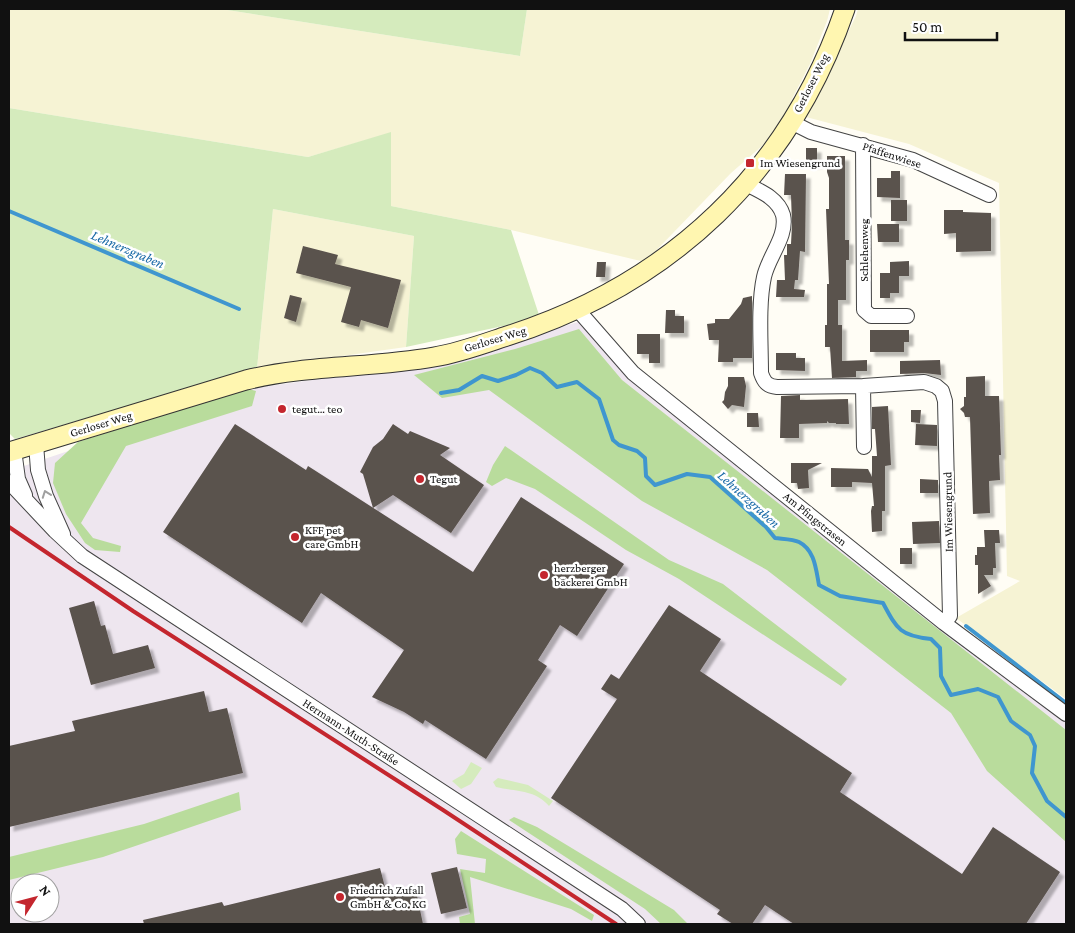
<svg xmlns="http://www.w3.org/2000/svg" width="1075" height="933" font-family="'Crimson Pro',serif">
  <defs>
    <filter id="shadow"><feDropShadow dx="4.5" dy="4.5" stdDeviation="1" flood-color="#0004"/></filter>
  </defs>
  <rect width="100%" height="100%" fill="#fffdf5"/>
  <path fill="#eee6ef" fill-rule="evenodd" d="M581,321L627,375L1066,713V924H9V471L255,388L448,361ZM20,883H50V913H20Z"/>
  <path fill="#f6f3d4" d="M9,9H221L520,56L527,9H830L827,21L810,64L792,99L788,114L762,146L731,173L645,262L511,230L391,206L390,133L308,157L9,108Z
    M858,9H1066V699L956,618L1020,581L1007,576L999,183L909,144L806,117L856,16Z
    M273,209L414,236L406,347L257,368Z"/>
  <path fill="#d5ebbd" d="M221,9H527L520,56Z
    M9,108L308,157L391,132V206L511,230L540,318L406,347L414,236L273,209L257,368L15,439L9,433Z
    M471,762L482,768L471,784L461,789L452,781L464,774Z
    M498,778L528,785L553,801L549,806C534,789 516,792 496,787L493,782Z"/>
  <path fill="#b9dc9c" d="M579,329L622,380L1066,730V842L987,771L951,713L767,570L642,501L489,390L442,398L414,375L515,349Z
    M245,388L256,391L252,406L126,446L81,523L93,538L121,546L120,552L95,550L85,543L66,514L53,483L55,463L78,442Z
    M505,446L669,560L723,584L847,679L841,686L679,579L626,550L535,489L506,478L492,486L486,482L493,465Z
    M239,792L241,810L103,857L9,880V857L144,824Z
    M514,817L537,827L674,910L688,924H661L645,909L509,820Z
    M461,831L594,915L592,921L571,909L470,877L475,924H460L459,917L470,914L460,869L485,873L486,859L457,854L455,839Z"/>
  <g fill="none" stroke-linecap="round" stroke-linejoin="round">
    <path stroke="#3f96cf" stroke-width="4" d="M9,211L239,309
      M441,393L459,390L482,376L498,381L516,375L530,368L542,373L557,387L577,382L599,399L613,440L619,445L637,451L645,458L646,476L655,485L687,474L710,477L766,527L775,538C782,539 793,539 799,542C815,550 816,570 819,585L840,596L883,603C897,629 900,636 931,639L940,648L941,676L951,695L978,689L998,697L1011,721L1030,735L1035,746L1032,773L1047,801L1066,817
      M966,626L1066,703"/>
  </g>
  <path fill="#5a524d" filter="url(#shadow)" d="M806,148H817V164H806Z
    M827,156H845V240H849V260H846V300H838V325H842V361L867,360V371H856V377L832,378L830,347H825V325H827V284H829L826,209H829V178L827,172Z
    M891,171H900V198L877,197V178H891Z
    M785,174H806L805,252L800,251L798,280H795L794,289L805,290L804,297H776L777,280H785L784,255H787V244H791L792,224L791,195H784Z
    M891,200H907V221H891Z
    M944,210H963V212L991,213V251L956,252V233L944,234Z
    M877,224H899V242H878Z
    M303,246L338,255L335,264L401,280L388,328L361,320L359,327L341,322L351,287L296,273Z
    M909,261V276H899V293H890V298H880V273H890V262Z
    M597,262H606L605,277H596Z
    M290,295L302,298L296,322L284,318Z
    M752,296V358H733V362H718L719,340H709L707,324L715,323V319H729L741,304L743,298Z
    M666,310H675V316H684V333H665Z
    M870,330H909V342H904V352H870Z
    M637,334H660V363H649V354H637Z
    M776,353H796V358H805V371L776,370Z
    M940,360L941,375L924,373L900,374V361Z
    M985,376V396H999L1001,455H999L1000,480L989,481L990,513L973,514L970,417H965L964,413L960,409L964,406V397H966V377Z
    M728,377H744L746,386L744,407L732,405L728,409L722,402L724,400L725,392L728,386Z
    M800,395V400L848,399L849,424H836V423H829L827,421V423L799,424V438H780L781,396Z
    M888,406L891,465L885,466V511H882V531L872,532L871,511L872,506H874L872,483L852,482V487H831V468L868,469L872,477V456H877L875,429H872V407Z
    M911,410H921L920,423L911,422Z
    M747,413H758L759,427H747Z
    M235,424L306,470L308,466L473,572L521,497L624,564L577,636L560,625L538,660L547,666L486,759L425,720L423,724L404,712L372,697L404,650L321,593L302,623L163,532Z
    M393,424L408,434L410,431L450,448L440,455L484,485L451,533L393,495L373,508L363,474L360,472L373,447L383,439Z
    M916,424L937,425V446L915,445Z
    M791,463H822L808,470L809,488L798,489L797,483H791Z
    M920,479L938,480V493H920Z
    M939,521L940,543L913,544L912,522Z
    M984,530H999L1000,543H995L996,568H993V575H984L991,586L978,594V565H975V555H977V547H985Z
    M900,548H912V564H900Z
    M94,601L101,626L105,625L113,654L148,645L155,668L91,685L69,608Z
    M669,605L721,639L700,671L852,773L840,792L962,874L993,827L1060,872L1026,924H794L765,905L752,924H733L717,914L720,910L551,798L617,699L601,689L611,674L619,679Z
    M204,691L209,712L227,708L243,773L9,827V746L75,731L72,721Z
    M457,867L467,908L441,914L431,873Z
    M380,868L386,891L415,886L423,924H144L143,920L222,902L224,906Z"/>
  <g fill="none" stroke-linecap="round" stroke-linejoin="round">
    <defs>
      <path id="street" d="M791,122L811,132L913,160L989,195
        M863,145L864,310L871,316H907
        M746,184C760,191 778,198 783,215C788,236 768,257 764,277C758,304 761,344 761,373C764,382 767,386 777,387L863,386L924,382L936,386L942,391L945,401L950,616L944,623
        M577,309L633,373L944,623L1066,714
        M863,386L864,447
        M36,444L38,470L46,496L63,534
        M14,450L18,479L25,495
        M9,482L55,531L82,556L622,909L638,924"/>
      <path id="secondary" d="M9,452L246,380C307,365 372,368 434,357C459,353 483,344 507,336C671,284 789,172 845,9"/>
    </defs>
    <use href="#street" stroke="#444" stroke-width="16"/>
    <use href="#secondary" stroke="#333" stroke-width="21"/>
    <use href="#street" stroke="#fff" stroke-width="14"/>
    <use href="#secondary" stroke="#fff6b0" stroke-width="19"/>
    <path stroke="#c4262e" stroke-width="4" d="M9,527L133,611L443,810L616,924"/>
  </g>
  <defs><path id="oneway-chevron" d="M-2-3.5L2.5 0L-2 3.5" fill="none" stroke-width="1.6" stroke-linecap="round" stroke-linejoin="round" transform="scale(1.25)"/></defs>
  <use stroke="#a0a0a0" href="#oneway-chevron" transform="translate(46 494) rotate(-110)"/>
  <g fill="#c4262e" stroke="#fff" stroke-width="2">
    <rect x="745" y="158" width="10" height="10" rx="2.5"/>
    <circle cx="282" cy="409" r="5"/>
    <circle cx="420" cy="479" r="5"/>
    <circle cx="295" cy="537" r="5"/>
    <circle cx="544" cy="575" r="5"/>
    <circle cx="340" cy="897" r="5"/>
  </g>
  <g text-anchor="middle" stroke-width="5" stroke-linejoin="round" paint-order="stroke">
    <g font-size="12" fill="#111" stroke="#fff">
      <text transform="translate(811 83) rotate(-63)" y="4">Gerloser Weg</text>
      <text transform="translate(892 155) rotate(18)" y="4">Pfaffenwiese</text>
      <text transform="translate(864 250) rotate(-90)" y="4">Schlehenweg</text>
      <text transform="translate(495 339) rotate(-17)" y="4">Gerloser Weg</text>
      <text transform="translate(101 424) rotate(-17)" y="4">Gerloser Weg</text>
      <text transform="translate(948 512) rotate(-91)" y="4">Im Wiesengrund</text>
      <text transform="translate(815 519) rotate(39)" y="4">Am Pfingstrasen</text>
      <text transform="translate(351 732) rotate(33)" y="4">Hermann-Muth-Straße</text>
    </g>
    <g font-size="12" fill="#111" stroke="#fff" text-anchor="start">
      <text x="760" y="167">Im Wiesengrund</text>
      <text x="292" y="413">tegut… teo</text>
      <text x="430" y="483">Tegut</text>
      <text x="305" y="534">KFF pet<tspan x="305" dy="14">care GmbH</tspan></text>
      <text x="554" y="572">herzberger<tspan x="554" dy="14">bäckerei GmbH</tspan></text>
      <text x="350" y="894">Friedrich Zufall<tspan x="350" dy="14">GmbH &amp; Co. KG</tspan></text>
    </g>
    <g font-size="14" font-style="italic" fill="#1768a6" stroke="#fff">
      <text transform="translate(128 249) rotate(23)" y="5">Lehnerzgraben</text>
      <text transform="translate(749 499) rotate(42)" y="5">Lehnerzgraben</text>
    </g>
  </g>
  <rect width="1075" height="933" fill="none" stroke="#111111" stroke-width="20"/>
  <g transform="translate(35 898) rotate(54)"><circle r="24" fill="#ffffff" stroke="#a0a0a0"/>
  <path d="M0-4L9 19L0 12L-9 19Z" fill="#c4262e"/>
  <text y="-8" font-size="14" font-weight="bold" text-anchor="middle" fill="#111111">N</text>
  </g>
  <path d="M905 32v8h92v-8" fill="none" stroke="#111111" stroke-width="2.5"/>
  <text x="912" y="32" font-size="15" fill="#111111" stroke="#ffffff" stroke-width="4" paint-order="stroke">50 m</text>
</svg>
